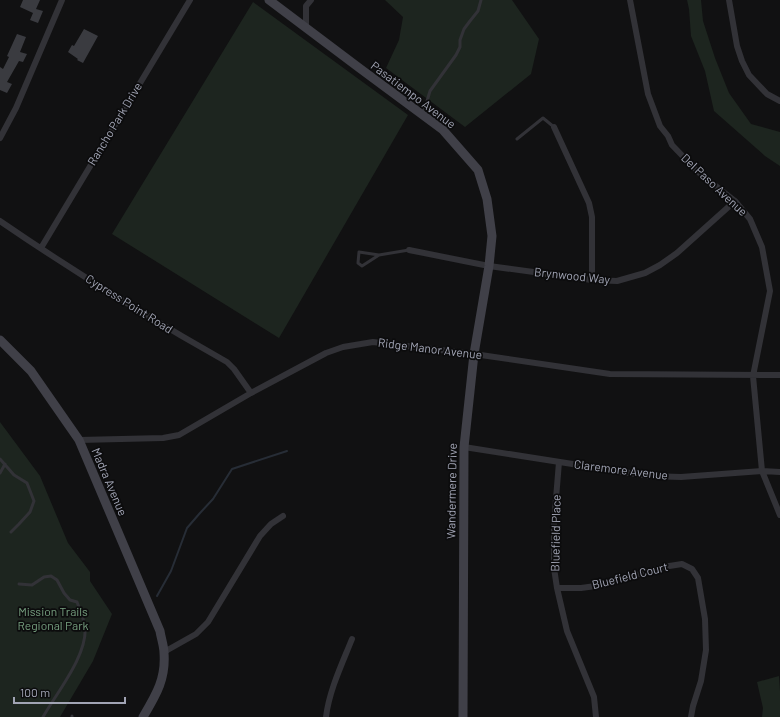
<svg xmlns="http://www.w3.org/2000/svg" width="780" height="717" font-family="Barlow,sans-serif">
  <rect width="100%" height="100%" fill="#111112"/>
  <path fill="#1d251f" d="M385,0H512L539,39L531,74L465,127L386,68L399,40L403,17Z
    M687,0H701L703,21L715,58L729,93L751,124L780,132V166L765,156L714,111L705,71L691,36L689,9Z
    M253,2L408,115L279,338L112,234Z
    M0,422L40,476L68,543L90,572V581L112,614L93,661L60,717H0Z
    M779,676L780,691V717H762L763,708L757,682Z"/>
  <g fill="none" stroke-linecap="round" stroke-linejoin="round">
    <path stroke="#272d36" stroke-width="2" d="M157,596L171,571L187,528L200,513L213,499L232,469L287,451"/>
  </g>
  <path fill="#3a3b40" d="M23,0H40L36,9L43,11L38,23L30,20L33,13L20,7Z
    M84,29L98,36L83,63L77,60L78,59L68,52L72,45L74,46Z
    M17,34L26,37L20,52L27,54L23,62L19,61L7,82L12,84L7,93L0,90V67L3,69L9,57L7,56Z"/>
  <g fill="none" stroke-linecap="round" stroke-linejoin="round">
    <path stroke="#323237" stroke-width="3" d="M422,113L425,108L430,91L456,55L460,47V40L464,29L470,21L478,11L481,0
      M517,139L543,118L554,127
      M379,255L362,266L358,263L359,252L379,255L409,250
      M0,459L14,475L27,483L34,501L30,512L19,524L11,532
      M0,473L5,464
      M19,584L32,585L44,577L51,576L57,580L64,593L70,600L77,602C80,610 83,617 85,626C88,655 57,692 43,717
      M72,717V716"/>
    <path stroke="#323237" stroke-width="6" d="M630,0L648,94L660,126L668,136L672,145L698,172L735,201L750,219L762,247L770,291L753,376L762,471L780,515
      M729,0L737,46L742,61L749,75L767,94L780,101
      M306,29V6L311,0
      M554,127L589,203L592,217V280
      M0,138L16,108L62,0
      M0,221C73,271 149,318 227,362L234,369L251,393
      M41,248L190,0
      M409,250L489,266L592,280L617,281L645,273L660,265L677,253L735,201
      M79,440L163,438L179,435L251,393L326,353L343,347L373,342L474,354L610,374L780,375
      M464,447L649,476L681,477L762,471L780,472
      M559,462L554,523V568L557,588L567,631L594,697L596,717
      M557,588H581L603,585L663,567L682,564L692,569L698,578L705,619L706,650L701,681L693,706L691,717
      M164,652L196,634L208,622L260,536L271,524L283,516
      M326,717C329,691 342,664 352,639"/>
    <path stroke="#404048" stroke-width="9" d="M269,0L358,67L443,130L478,170L487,199L492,236L489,266L474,354L464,447L463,717
      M0,340L31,371L79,440L160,631C161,638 164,646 164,653C166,679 156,695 143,717"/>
  </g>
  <g text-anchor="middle" stroke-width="3.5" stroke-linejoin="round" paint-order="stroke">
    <g font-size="12" fill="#a1a4b4" stroke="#0c0c0d">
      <text transform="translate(413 95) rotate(37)" y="4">Pasatiempo Avenue</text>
      <text transform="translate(115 124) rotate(-59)" y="4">Rancho Park Drive</text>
      <text transform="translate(714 185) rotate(43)" y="4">Del Paso Avenue</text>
      <text transform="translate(572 276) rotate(6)" y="4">Brynwood Way</text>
      <text transform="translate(129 304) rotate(32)" y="4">Cypress Point Road</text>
      <text transform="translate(430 349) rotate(7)" y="4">Ridge Manor Avenue</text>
      <text transform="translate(621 470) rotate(7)" y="4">Claremore Avenue</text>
      <text transform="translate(109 482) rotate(67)" y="4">Madra Avenue</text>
      <text transform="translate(452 491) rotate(-89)" y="4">Wandermere Drive</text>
      <text transform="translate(556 533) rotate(-89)" y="4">Bluefield Place</text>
      <text transform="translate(630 576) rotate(-14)" y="4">Bluefield Court</text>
    </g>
    <g font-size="12" fill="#77a080" stroke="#0c0c0d">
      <text x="53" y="616">Mission Trails<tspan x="53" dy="14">Regional Park</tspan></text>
    </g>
  </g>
  <path d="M14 697v6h111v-6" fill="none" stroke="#a1a4b4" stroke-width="2"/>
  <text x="20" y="697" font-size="12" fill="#a1a4b4" stroke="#0c0c0d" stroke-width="3" paint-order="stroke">100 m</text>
</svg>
